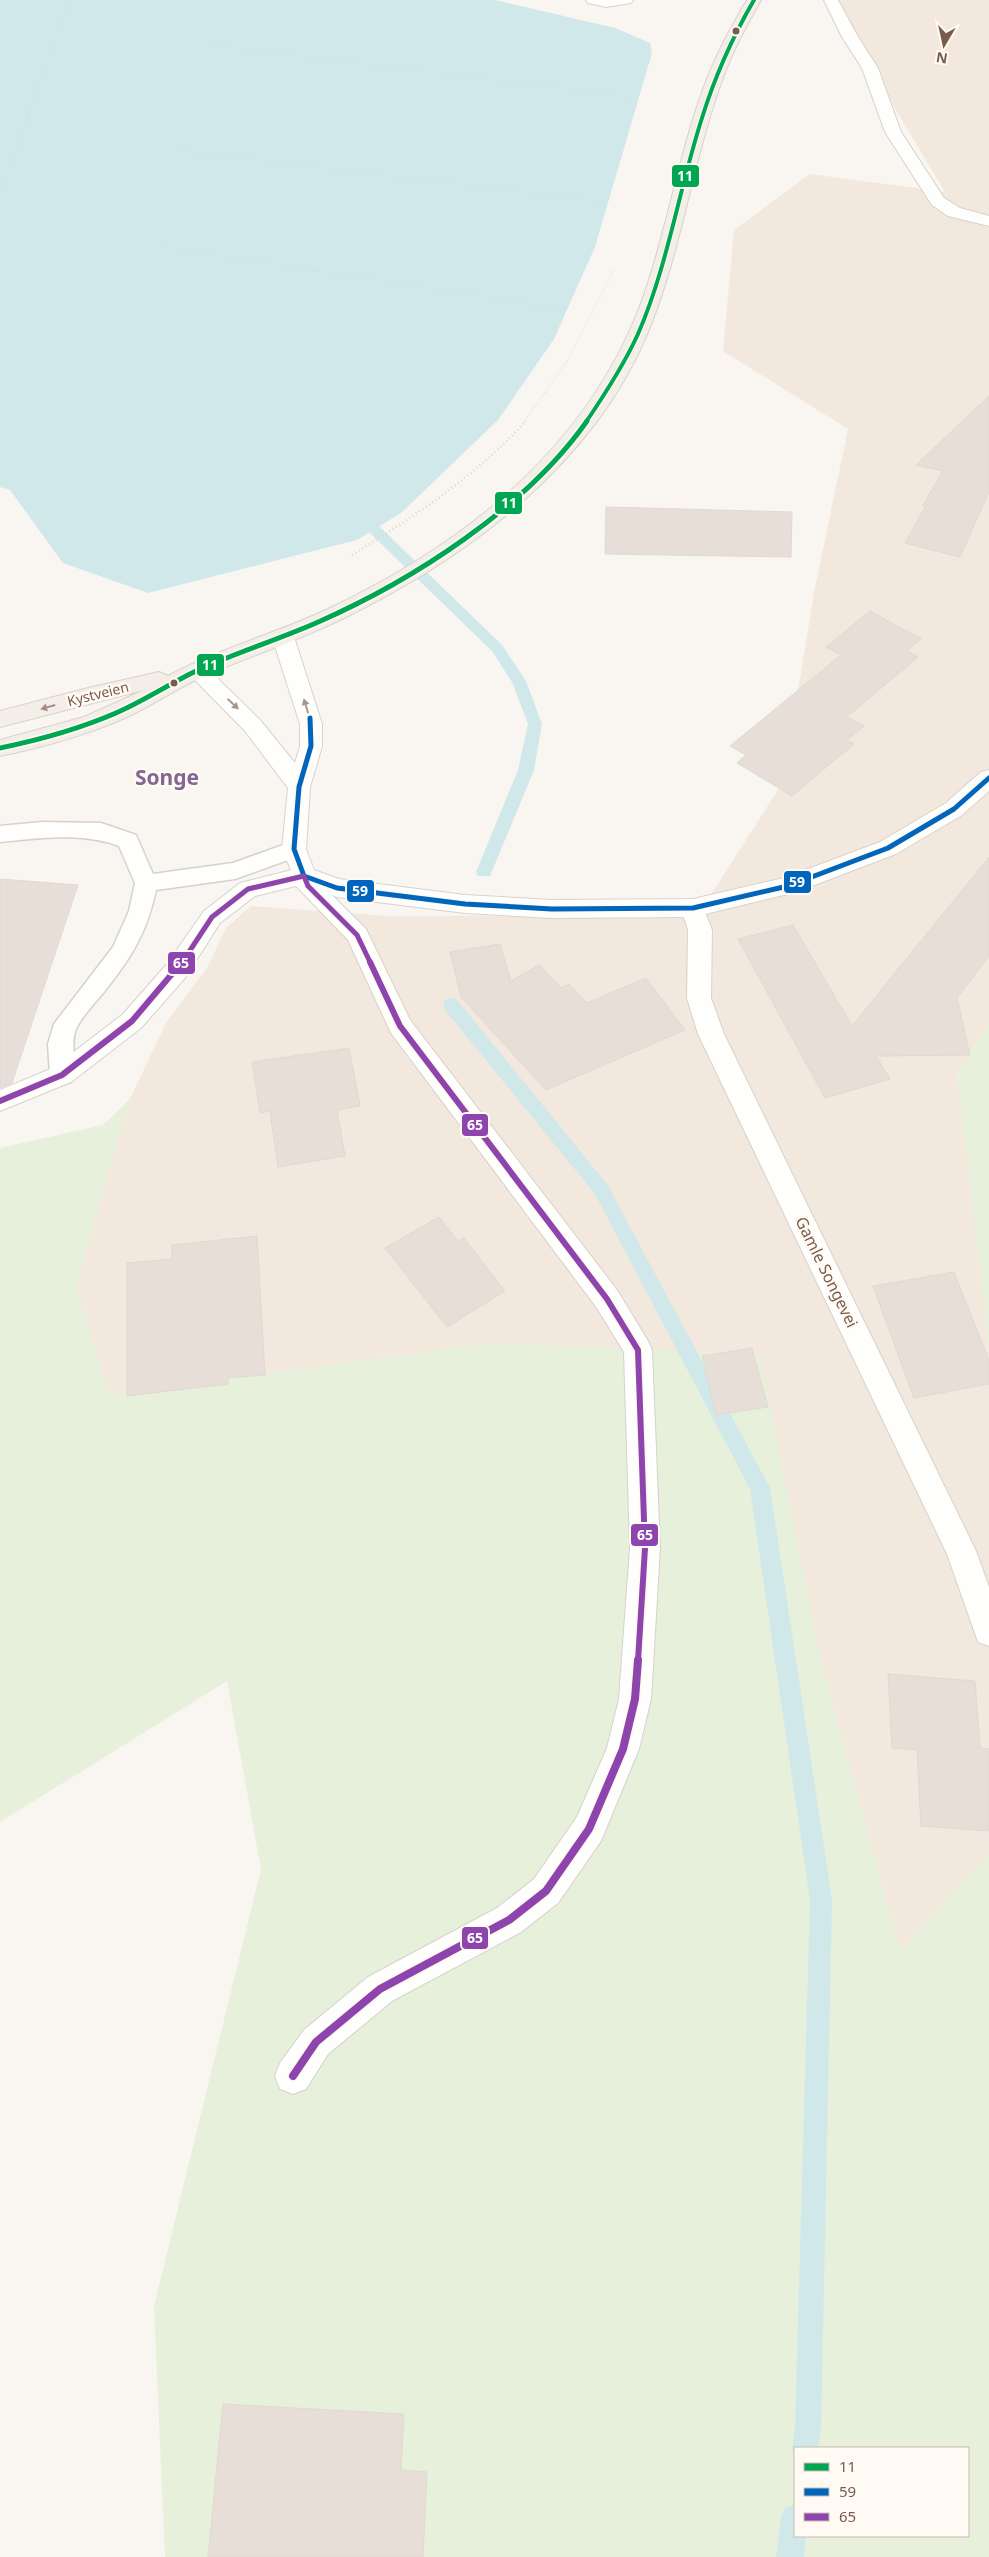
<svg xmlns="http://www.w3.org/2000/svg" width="989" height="2557" font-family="'Noto Sans',sans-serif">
  <rect width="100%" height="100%" fill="#f9f5f0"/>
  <path fill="#f2e8de" d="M830,0H989V1024L957,1075L989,1348V1855L900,1950L822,1665L491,1343L109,1395L76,1286L130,1099L166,1023L208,966L226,928L251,906L387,916L698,915L783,782L815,588L848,429L723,351L734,230L810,174L945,192Z"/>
  <path fill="#e7f0db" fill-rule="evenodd" d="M989,1024V1348L957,1075Z
    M130,1099L76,1286L109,1395L491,1343L760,1354L822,1665L900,1950L989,1855V2557H165L154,2306L261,1869L227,1681L0,1822V1148L103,1125ZM795,2448H968V2536H795Z"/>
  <path fill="#d0e8ea" d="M0,0H495L615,28L650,43L652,53L595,247L554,339L498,420L401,513L357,540L148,593L63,563L10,490L0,487Z"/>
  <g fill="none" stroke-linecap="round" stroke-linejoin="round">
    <path fill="#d0e8ea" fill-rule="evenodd" d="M374,525L379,526L502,645L526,681L542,724L534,770L490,876H478L476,872L518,770L528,724L512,682L492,651L369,532L367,529Z
      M451,998L457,1000L607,1184L770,1488L832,1900L821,2428L818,2448H795V2457L792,2448L795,2428L810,1900L750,1489L595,1194L445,1010L443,1005L445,1000Z
      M795,2504V2536H806L804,2557H776L781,2518L785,2508Z"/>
  </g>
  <path fill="#e6ded7" stroke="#e2d8d2" d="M989,396V492L960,557L905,543L925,507L923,505L943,471L916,465Z
    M606,507L792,512L791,557L605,554Z
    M870,611L921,639L907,651L918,657L847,717L864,726L847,740L854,744L792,796L737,763L746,755L730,746L841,655L826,647Z
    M989,857V956L957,998L970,1055L876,1056L890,1079L825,1098L738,939L793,925L852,1026Z
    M0,879L78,885L12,1083L0,1088Z
    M500,944L511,981L539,965L561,988L569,984L587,1003L646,978L685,1030L546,1090L461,997L450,952Z
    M349,1048L360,1106L337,1110L345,1156L278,1167L270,1111L260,1113L252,1062Z
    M439,1217L458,1241L464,1238L505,1291L447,1327L385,1248Z
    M257,1236L265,1375L228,1378V1384L127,1396V1263L172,1259V1245Z
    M954,1272L989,1360V1384L914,1398L873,1286Z
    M752,1348L768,1407L716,1415L702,1356Z
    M888,1674L975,1681L980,1748L989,1749V1831L921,1826L917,1750L892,1748Z
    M223,2404L404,2414L401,2470L427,2472L423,2557H208Z"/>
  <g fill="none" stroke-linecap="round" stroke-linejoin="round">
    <defs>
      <path id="service" d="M42,822L101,823L136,835L153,874L233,863L294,841L302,843L305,849L302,855L235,879L156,890C147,933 131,958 104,992C95,1003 82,1016 76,1029C69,1047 79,1066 71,1082L62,1085L53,1082L50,1075L48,1044L54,1024L113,947L129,911L135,883L119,846C82,832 39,838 0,842V826Z"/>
      <path id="minor" d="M586,0H633L631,3L606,7L588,3Z
        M824,0H838L858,37L878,68L901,132L944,198L960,208L989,216V226L948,216L932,205L885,132L862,68L842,37Z
        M304,867L312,870L318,881L366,929L410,1020L617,1290L648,1341L652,1350L660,1548L651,1699L639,1749L601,1841L558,1903L521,1932L392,2001L328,2054L306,2089L293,2094L280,2089L275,2076L280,2063L304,2030L368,1977L497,1908L534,1879L577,1817L607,1748L619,1699L630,1548L624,1352L597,1308L391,1033L348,940L296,886L255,896L220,923L185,978L141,1028L71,1082L0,1111V1090L53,1068L123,1014L167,964L204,911L240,883Z
        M693,899L701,902L712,930L711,998L724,1034L976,1551L989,1587V1646L978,1642L947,1554L698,1034L687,998L688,930L681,908L685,902Z"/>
      <path id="secondary" d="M283,630L290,632L294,637L322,724V746L310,787L306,849L314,870L339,879L465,895L552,900L693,899L784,878L880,842L946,803L981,772L989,770V791L962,815L896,854L796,892L693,917L552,918L465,913L337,897L296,882L282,849L288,788L245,731L186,671L189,666L197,664L205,666L260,720L295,763L300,746V724L272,637L276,632Z"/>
      <path id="primary" d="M747,0H761C747,25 733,50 723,78C692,161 682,250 648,332C593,465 467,558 342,619C299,640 253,655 209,674C180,686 155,704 127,717C87,735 43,747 0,756V740L84,717L144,690L0,727V711L88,688L159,672L168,676C218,649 274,634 326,610C466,544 591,445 644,295C669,223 680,147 708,76C719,49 732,25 747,0Z"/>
    </defs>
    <use href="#service" stroke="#d7d1cb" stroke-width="3"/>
    <use href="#minor" stroke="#d7d1cb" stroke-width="2"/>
    <use href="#secondary" stroke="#d9d2cb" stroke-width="2"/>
    <use href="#primary" stroke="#dad1cc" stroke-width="2"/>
    <path stroke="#dcd5d0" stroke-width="2" stroke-dasharray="0.5 2.5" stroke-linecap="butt" d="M205,44L631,97
      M175,150L605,202
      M0,195L69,0
      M159,246L568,310
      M524,422L567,361L614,269"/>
    <path stroke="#dcd5d0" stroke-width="2.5" stroke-dasharray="1 3" stroke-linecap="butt" d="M352,555C415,516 476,476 526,421"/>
    <use href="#service" fill="#fefefd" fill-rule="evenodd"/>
    <use href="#minor" fill="#fefefd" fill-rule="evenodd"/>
    <use href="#secondary" fill="#fefefd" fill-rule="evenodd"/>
    <use href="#primary" fill="#f3eee8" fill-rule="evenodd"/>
    <defs>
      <path id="bus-1-far1" d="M586,422C605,394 624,365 638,334C668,265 679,189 702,118C715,76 732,38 754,0"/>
      <path id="bus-1" d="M0,748C39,740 79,729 116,713C144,701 169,684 196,671C235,653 277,640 316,623C412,581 526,508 587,421"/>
      <path id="bus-2" d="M310,718L311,746L299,787L294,849L304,876L337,888L465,904L552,909L693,908L788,886L888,848L954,809L989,778"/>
      <path id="bus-3-far2" d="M181,964L212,917L248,889L304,876L308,886L357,935L371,964"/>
      <path id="bus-3-far1" d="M370,962L400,1026L607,1299L638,1350L645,1548L638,1661
        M0,1101L62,1075L132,1021L182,962"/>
      <path id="bus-3" d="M293,2076L316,2042L380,1989L509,1920L546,1891L589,1829L623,1749L635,1699L638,1660"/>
    </defs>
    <use href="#bus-1-far1" stroke="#fffaf3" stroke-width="6"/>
    <use href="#bus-1" stroke="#fffaf3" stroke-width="8"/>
    <use href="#bus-2" stroke="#fffaf3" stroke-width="8"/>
    <use href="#bus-3-far2" stroke="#fffaf3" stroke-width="8"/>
    <use href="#bus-3-far1" stroke="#fffaf3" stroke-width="10"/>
    <use href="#bus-3" stroke="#fffaf3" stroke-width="12"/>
    <use href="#bus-1-far1" stroke="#00a651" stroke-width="4"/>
    <use href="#bus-1" stroke="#00a651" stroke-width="5"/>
    <use href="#bus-2" stroke="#0065bd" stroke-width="5"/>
    <use href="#bus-3-far2" stroke="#8e44ad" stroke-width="5"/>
    <use href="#bus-3-far1" stroke="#8e44ad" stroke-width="6"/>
    <use href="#bus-3" stroke="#8e44ad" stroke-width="8"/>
  </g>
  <defs><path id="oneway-solid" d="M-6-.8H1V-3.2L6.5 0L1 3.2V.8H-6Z" transform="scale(1.25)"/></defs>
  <g fill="#a8958b">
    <use href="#oneway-solid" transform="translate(233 704) rotate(43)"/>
    <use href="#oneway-solid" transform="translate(306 706) rotate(-107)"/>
  </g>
  <use fill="#a48f83" href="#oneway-solid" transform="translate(48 707) rotate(164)"/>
  <g fill="#7a5c4d" stroke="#fffaf3" stroke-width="2">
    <circle cx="736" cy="31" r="4.5"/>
    <circle cx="174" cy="683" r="4.5"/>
  </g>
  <g text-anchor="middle" stroke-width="5" stroke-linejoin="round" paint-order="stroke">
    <g font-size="14" fill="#7a5c4d" stroke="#fffaf3">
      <text transform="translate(98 694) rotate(-14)" y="5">Kystveien</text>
    </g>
    <g font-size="16" fill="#7a5c4d" stroke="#fffaf3">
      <text transform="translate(827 1272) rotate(64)" y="6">Gamle Songevei</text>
    </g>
    <g font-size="21" font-weight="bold" fill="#846695" stroke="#fffaf3">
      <text x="167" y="785">Songe</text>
    </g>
  </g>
  <g stroke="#fffaf3" stroke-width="2">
    <rect x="671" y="164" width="29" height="24" rx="5" fill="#00a651"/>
    <rect x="494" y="491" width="29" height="24" rx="5" fill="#00a651"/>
    <rect x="196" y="653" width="29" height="24" rx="5" fill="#00a651"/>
    <rect x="783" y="870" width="29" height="24" rx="5" fill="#0065bd"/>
    <rect x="346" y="879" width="29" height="24" rx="5" fill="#0065bd"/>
    <rect x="167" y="951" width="29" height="24" rx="5" fill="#8e44ad"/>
    <rect x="461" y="1113" width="28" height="24" rx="5" fill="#8e44ad"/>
    <rect x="630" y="1523" width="29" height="24" rx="5" fill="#8e44ad"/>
    <rect x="461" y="1926" width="28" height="24" rx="5" fill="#8e44ad"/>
  </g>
  <g font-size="14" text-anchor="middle" font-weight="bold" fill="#fff">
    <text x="685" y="181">11</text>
    <text x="509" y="508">11</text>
    <text x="210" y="670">11</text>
    <text x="797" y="887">59</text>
    <text x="360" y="896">59</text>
    <text x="181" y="968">65</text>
    <text x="475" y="1130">65</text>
    <text x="645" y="1540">65</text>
    <text x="475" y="1943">65</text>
  </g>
  <rect x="794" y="2447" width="175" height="90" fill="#fffaf3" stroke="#cabbb1"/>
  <rect x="804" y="2463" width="25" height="8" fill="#00a651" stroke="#cabbb1"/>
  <text x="839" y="2472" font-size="15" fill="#7a5c4d">11</text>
  <rect x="804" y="2488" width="25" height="8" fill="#0065bd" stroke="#cabbb1"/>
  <text x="839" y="2497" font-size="15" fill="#7a5c4d">59</text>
  <rect x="804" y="2513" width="25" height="8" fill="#8e44ad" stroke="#cabbb1"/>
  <text x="839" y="2522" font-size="15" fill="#7a5c4d">65</text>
  <g transform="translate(944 45) rotate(189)" stroke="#fffaf3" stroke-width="4" paint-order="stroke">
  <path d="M0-4L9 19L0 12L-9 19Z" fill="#7a5c4d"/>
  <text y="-8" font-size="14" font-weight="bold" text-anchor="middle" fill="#7a5c4d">N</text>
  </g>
</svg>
